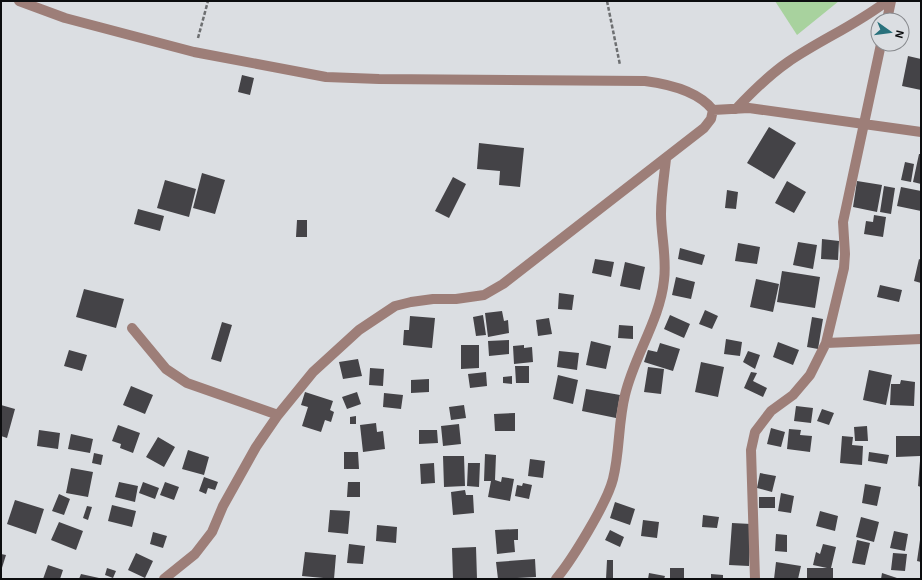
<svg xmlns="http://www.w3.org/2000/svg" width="922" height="580" font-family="'Exo 2',sans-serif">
  <rect width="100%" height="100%" fill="#dbdee2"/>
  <path fill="#a8d29e" d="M775,1H839L797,35Z"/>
  <path fill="#444347" d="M908,56L921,59V90L902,86Z
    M242,75L254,78L250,95L238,92Z
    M769,127L796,143L774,179L747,163Z
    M479,143L524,148L520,187L499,185L500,171L477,169Z
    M919,154H921V184L913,182Z
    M905,162L914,164L911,182L901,180Z
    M202,173L225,180L215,214L193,208Z
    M453,177L466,184L449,218L435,211Z
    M165,180L196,189L189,217L157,208Z
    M787,181L806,192L794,213L775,203Z
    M857,181L882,185L877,212L853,207Z
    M884,186L895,188L891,214L880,212Z
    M901,187L921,191V211L897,206Z
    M727,190L738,192L736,209L725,208Z
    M138,209L164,216L160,231L134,224Z
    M874,215L886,217L883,237L864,234L866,221L873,222Z
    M297,220H307V237H296Z
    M822,239L839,241L838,260L821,259Z
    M798,242L817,245L813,269L793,265Z
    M738,243L760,247L757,264L735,261Z
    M680,248L705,255L702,265L678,259Z
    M595,259L614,262L611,277L592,273Z
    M919,259L921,260V283L914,281Z
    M625,262L645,267L640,290L620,286Z
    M782,271L820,277L815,308L777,302Z
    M676,277L695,282L691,299L672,295Z
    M756,279L779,284L773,312L750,307Z
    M880,285L902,290L899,302L877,297Z
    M84,289L124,299L116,328L76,317Z
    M559,293L574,295L572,310L558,309Z
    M705,310L718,316L712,329L699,324Z
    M502,311L504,321L508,320L509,333L488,337L485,313Z
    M483,315L486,335L476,336L473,317Z
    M670,315L690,324L684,338L664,329Z
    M410,316L435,318L432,348L403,345L404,330H409Z
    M812,317L823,319L818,349L807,347Z
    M549,318L552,334L538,336L536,320Z
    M222,322L232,325L221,362L211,359Z
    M619,325L633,326V339L618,338Z
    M726,339L742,342L740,356L724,354Z
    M509,340V354L489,356L488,341Z
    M591,341L611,346L606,369L586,365Z
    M778,342L799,350L793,365L773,357Z
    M660,343L680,349L673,371L644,362L648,350L657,352Z
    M461,345H479V368L461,369Z
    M524,345V348L532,347L533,362L514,364L513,346Z
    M69,350L87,355L82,371L64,366Z
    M559,351L579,353L577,370L557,367Z
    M748,351L760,355L755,369L743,362Z
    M358,359L362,376L343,379L339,362Z
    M701,362L724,367L718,397L695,392Z
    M515,366H529V383H516Z
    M648,367L664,369L661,394L644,392Z
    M370,368L384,369L383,386L369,385Z
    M869,370L892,375L886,405L863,400Z
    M486,372L487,386L470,388L468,374Z
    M751,372L757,373L753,381L767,388L763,397L744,388Z
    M558,375L578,380L573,404L553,399Z
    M512,376V384L503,383V377Z
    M429,379V392L411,393V380Z
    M901,380L915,382L914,406L890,405L891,384H900Z
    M131,386L153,395L145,414L123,405Z
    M586,389L620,395L616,418L582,411Z
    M305,392L333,401L330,410L334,412L331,422L325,420L321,432L302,426L308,407L301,405Z
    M357,392L361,404L347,409L342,397Z
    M384,393L403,395L401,409L383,407Z
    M1,405L15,409L7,438L1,436Z
    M464,405L466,418L451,420L449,407Z
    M796,406L813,408L811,423L794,421Z
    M822,409L834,413L829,425L817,421Z
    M515,413V431H495L494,414Z
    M356,416V424H350V417Z
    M376,423L377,432L383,431L385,449L363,452L360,425Z
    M459,424L461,444L443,446L441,426Z
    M118,425L140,433L133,453L120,448L121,444L112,441Z
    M867,426L868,441H855L854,427Z
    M771,428L785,432L781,447L767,444Z
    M789,429L801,430L800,435L812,436L810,452L787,449Z
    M39,430L60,433L58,449L37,446Z
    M419,430H437L438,443L419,444Z
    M71,434L93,439L90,453L68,449Z
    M842,436L853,437L852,445L863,446L862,465L840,463Z
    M896,436H920V456L896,457Z
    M158,437L175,447L164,467L146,457Z
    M188,450L209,457L204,475L182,469Z
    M344,452H358L359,469H344Z
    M869,452L889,455L887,464L868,461Z
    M94,453L103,455L101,465L92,463Z
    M485,454L496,455L495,480L501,482L502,477L514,479L510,501L488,497L491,481H484Z
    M443,456H464L465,486L444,487Z
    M530,459L545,461L543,478L528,476Z
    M920,461H921V487L918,486Z
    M434,463L435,483L421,484L420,464Z
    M468,463H480L479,487L467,486Z
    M71,468L93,472L88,497L66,493Z
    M760,473L776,476L772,492L757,488Z
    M204,477L218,482L215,490L208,488L206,494L199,491Z
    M119,482L138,486L135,502L115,497Z
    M143,482L159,488L155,499L139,493Z
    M165,482L179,487L174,500L160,495Z
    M348,482H360V497H347Z
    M523,483L532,485L529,499L515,496L517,485L522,486Z
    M865,484L881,487L877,506L862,503Z
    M465,490L466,495H473L474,513L453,515L451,492Z
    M781,493L794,496L791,513L778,511Z
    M59,494L70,499L64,515L52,511Z
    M759,497H775V508H759Z
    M15,500L44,509L36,534L7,524Z
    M615,502L635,509L630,525L610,518Z
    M112,505L136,511L132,527L108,521Z
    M87,506L92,507L88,520L83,518Z
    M330,510L350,511L348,534L328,532Z
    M820,511L838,516L835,531L816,526Z
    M703,515L719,517L717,528L702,527Z
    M861,517L879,522L874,542L856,537Z
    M643,520L659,522L657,538L641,536Z
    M59,522L83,531L76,550L51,540Z
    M732,523L751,524L749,566L729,565Z
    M377,525L397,527L396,543L376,541Z
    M518,529V540H514L515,552L497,554L495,530Z
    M610,530L624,537L620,547L605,540Z
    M894,531L908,534L905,551L890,548Z
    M153,532L167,536L163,548L150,544Z
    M776,534L787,535V552L775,551Z
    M857,540L870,543L865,565L852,563Z
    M920,540H921V562L917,561Z
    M349,544L365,546L363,564L347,563Z
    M823,544L836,547L831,568H833V579H807V568H827L813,565L816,552L820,554Z
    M476,547L477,579H453L452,548Z
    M305,552L336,555L334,579L302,576Z
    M136,553L153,561L145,578L128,570Z
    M893,553L907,554L905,571L891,570Z
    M1,554L6,555L1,571Z
    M535,559L536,577L498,579L496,562Z
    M607,560H613V579H606Z
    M776,562L801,566L798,579H774Z
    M48,565L63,570L60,579H43Z
    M107,568L116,571L113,578L105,575Z
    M670,568H684V579H670Z
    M649,573L665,576L664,579H648Z
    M882,573L897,578V579H881Z
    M81,574L99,578V579H79Z
    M711,574L723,575V579H711Z"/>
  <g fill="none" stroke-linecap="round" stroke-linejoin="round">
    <path stroke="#6d6f71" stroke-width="2.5" stroke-dasharray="4 2" stroke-linecap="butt" d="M607,1L620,65
      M198,38L208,1"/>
    <path stroke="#9d7e78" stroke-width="10" d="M19,1L65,18L194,52L326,77L379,79L645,81C668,84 698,91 713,110L711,119L704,128L503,284L484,295L456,299H433L411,302L395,306L359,330L313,372L278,415L256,447L223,506L212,532L195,554L164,579
      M887,20L891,1
      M736,109C752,92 769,75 788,62C820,40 856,25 887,1
      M713,110L749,108L921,132
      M132,328L166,369L187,383L278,415
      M826,343L921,339
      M556,579C572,560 607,503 613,479C620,451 618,423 625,395C634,356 660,320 664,280C667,258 661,236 661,214C661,195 664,177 666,159
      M755,579L751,450L755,432L771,411L793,395L810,375L826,343L844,268L845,254L843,222L881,44"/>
  </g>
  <rect width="922" height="580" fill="none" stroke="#0c0d0f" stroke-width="4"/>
  <g transform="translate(890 32) rotate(104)"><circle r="19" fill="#dbdee2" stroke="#888a8e"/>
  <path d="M0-3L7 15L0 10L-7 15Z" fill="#29717c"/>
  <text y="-6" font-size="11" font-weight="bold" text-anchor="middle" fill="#0c0d0f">N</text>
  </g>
</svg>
